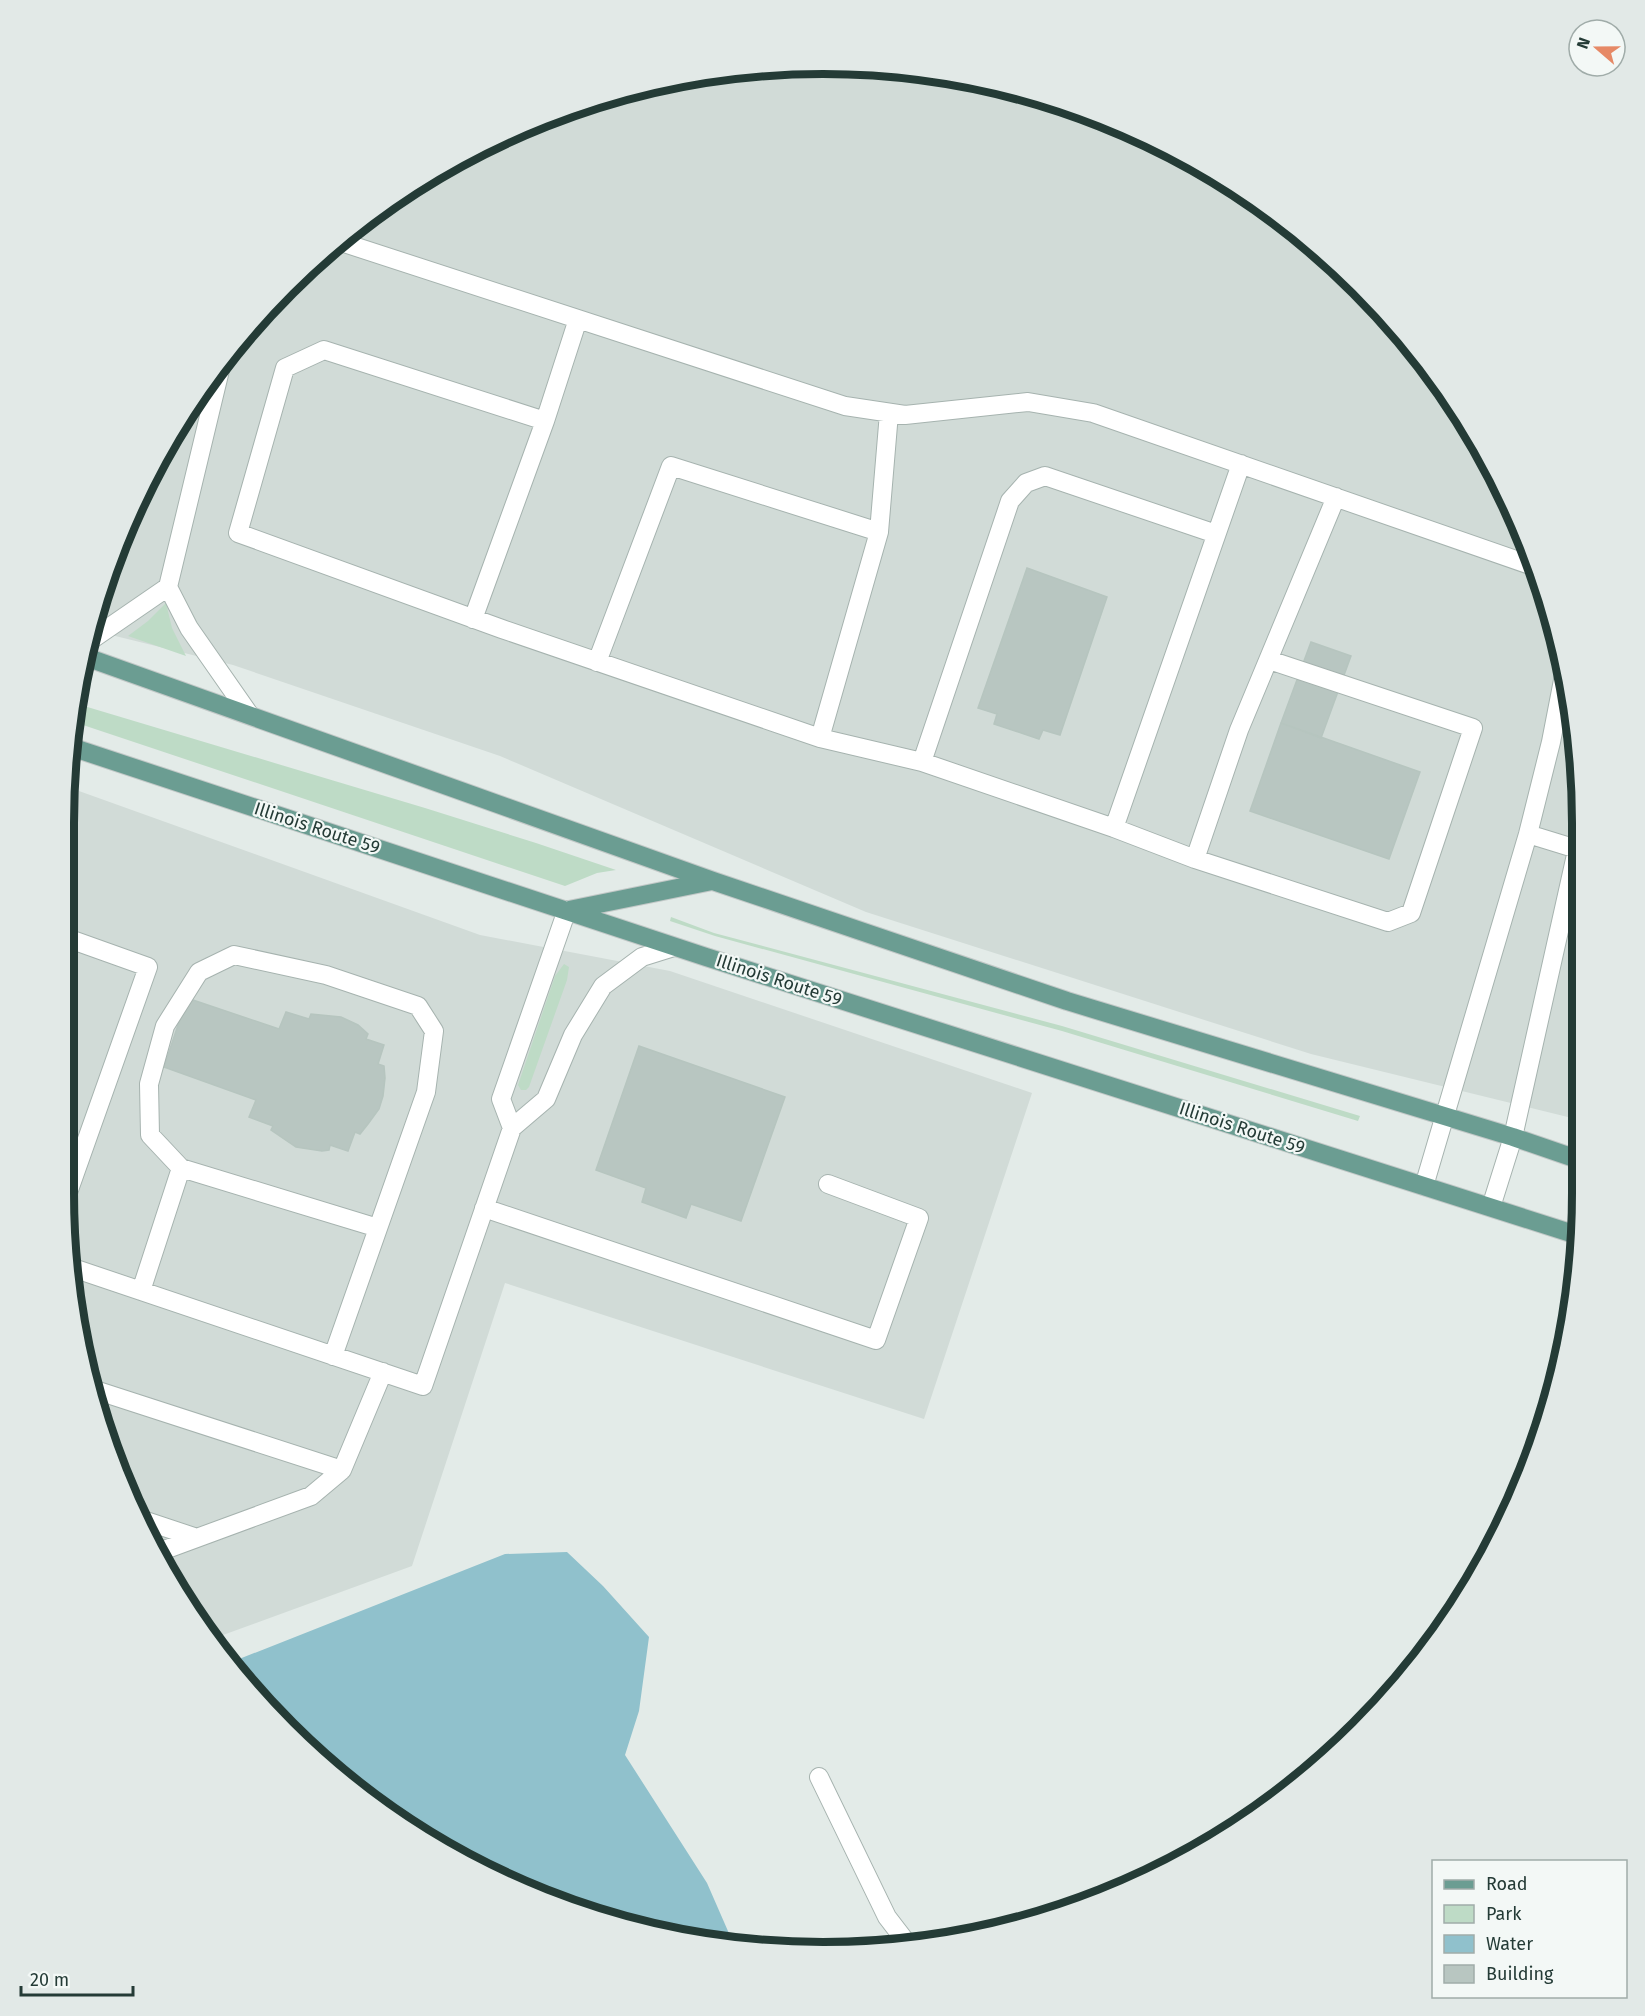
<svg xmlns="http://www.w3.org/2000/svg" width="1645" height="2016" font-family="'Fira Sans',sans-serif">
  <rect width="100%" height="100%" fill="#e3ebe8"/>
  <path fill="#d1dbd7" d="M773,65L922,70L1067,103L1203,165L1324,252L1425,360L1504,487L1556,626L1580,773V1120L1311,1054L866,912L500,756L233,665L91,630L121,532L165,442L252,321L360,220L487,141L626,89Z
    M65,786L480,935L670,971L1032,1093L924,1419L505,1283L412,1566L212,1639L165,1573L89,1390L63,1193Z"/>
  <path fill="#bedbc6" d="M166,603L172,628L186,656L128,636L148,621Z
    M74,703L425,808L536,843L616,870L597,873L565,886L71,721Z
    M671,917L714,933L1062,1026L1360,1116L1358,1121L1062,1031L715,936L670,921Z
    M564,964L569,967L567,980L529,1087L526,1090H521L518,1085L555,976Z"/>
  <path fill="#90c1cc" d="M567,1552L603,1586L649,1637L639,1711L625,1755L707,1883L731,1938L730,1943L579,1913L401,1825L252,1695L229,1663L505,1554Z"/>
  <path fill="#b8c6c1" stroke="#b6c5bf" stroke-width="1.5" d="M1027,568L1107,597L1060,735L1043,730L1039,739L994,724L997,714L978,708Z
    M1311,642L1351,656L1321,738L1281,723Z
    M1281,723L1420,772L1389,859L1250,811Z
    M187,998L279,1029L286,1012L309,1019L311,1014L341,1017L358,1025L368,1034L366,1039L384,1045L378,1064L384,1066L385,1078L383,1096L379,1109L368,1124L360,1134L355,1132L348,1151L330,1145L329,1150L322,1151L296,1147L271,1130L273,1126L249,1117L256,1100L164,1067Z
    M639,1046L785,1097L741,1221L691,1204L686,1218L642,1202L646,1188L596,1170Z"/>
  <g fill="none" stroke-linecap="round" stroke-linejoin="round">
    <defs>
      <path id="lane" d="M338,241L845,406L905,415L1028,402L1093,413L1533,566
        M578,319L545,421L324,350L285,368L238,533L502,629L820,738
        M222,362L168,587L189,628L249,714
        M889,413L879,532L820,738L922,762
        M1216,534L1045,476L1026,483L1010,501L922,762L1114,828L1195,859L1388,922L1411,913L1473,728L1269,660
        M473,619L545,421
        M88,642L168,587
        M597,662L671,466L879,532
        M1114,828L1241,464
        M1528,834L1580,850
        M1195,859L1239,730L1336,497
        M64,937L148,967L64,1204
        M512,1128L501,1099L567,910
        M181,1168L378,1228
        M1424,1186L1528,834L1551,742L1564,675
        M1491,1207L1513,1137L1580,837
        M484,1208L876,1340L919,1218L828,1184
        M73,1268L423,1386L512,1128L546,1099L573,1035L603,986L642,957L674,947
        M141,1291L181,1168L150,1135L149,1084L165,1026L199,972L234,955L326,975L418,1006L434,1031L426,1092L333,1356
        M89,1388L342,1470L383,1372
        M143,1520L197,1538
        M156,1553L311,1496L342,1470"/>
      <path id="street" d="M819,1777L887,1917L907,1943"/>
      <path id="primary" d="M83,656L713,881L1067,1001L1513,1137L1580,1160
        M68,746L706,957L1580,1236
        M569,910L712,881"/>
    </defs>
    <use href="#lane" stroke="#a6b3af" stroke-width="20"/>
    <use href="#street" stroke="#a6b3af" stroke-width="20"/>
    <use href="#primary" stroke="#c2c8c7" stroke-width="20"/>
    <use href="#lane" stroke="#fff" stroke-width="18"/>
    <use href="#street" stroke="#fff" stroke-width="18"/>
    <use href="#primary" stroke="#6b9d92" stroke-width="18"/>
  </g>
  <g text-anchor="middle" stroke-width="4.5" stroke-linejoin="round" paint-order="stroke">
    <g font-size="18" fill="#243b36" stroke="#f3f8f6">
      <text transform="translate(317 828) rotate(18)" y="6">Illinois Route 59</text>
      <text transform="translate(779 980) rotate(18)" y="6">Illinois Route 59</text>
      <text transform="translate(1242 1128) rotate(18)" y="6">Illinois Route 59</text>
    </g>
  </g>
  <path d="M0 0H1645V2016H0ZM823 74H823A749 749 0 0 1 1572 823V1193A749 749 0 0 1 823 1942H823A749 749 0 0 1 74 1193V823A749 749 0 0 1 823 74Z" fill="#e2e9e7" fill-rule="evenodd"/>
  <path fill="none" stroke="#243b36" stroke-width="8" d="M823 74H823A749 749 0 0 1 1572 823V1193A749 749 0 0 1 823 1942H823A749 749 0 0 1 74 1193V823A749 749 0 0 1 823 74Z"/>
  <rect x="1432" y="1860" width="195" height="138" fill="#f3f8f6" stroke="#a0aca9" stroke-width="1.5"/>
  <rect x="1444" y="1880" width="30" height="9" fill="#6b9d92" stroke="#a0aca9" stroke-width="1.5"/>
  <text x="1486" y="1890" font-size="18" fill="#243b36">Road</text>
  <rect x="1444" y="1905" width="30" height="18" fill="#bedbc6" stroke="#a0aca9" stroke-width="1.5"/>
  <text x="1486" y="1920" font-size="18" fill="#243b36">Park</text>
  <rect x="1444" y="1935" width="30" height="18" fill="#90c1cc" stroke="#a0aca9" stroke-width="1.5"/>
  <text x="1486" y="1950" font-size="18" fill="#243b36">Water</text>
  <rect x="1444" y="1965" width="30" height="18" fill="#b8c6c1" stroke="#a0aca9" stroke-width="1.5"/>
  <text x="1486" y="1980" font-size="18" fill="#243b36">Building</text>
  <g transform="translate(1597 48) rotate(290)"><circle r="28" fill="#f3f8f6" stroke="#a0aca9" stroke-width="1.5"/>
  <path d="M0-4.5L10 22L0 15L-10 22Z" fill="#e68966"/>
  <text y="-9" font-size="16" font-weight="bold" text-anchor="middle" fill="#243b36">N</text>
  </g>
  <path d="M21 1986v9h112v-9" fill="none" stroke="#243b36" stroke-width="3"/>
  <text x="30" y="1986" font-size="18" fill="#243b36" stroke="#f3f8f6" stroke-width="4.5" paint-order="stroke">20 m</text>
</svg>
